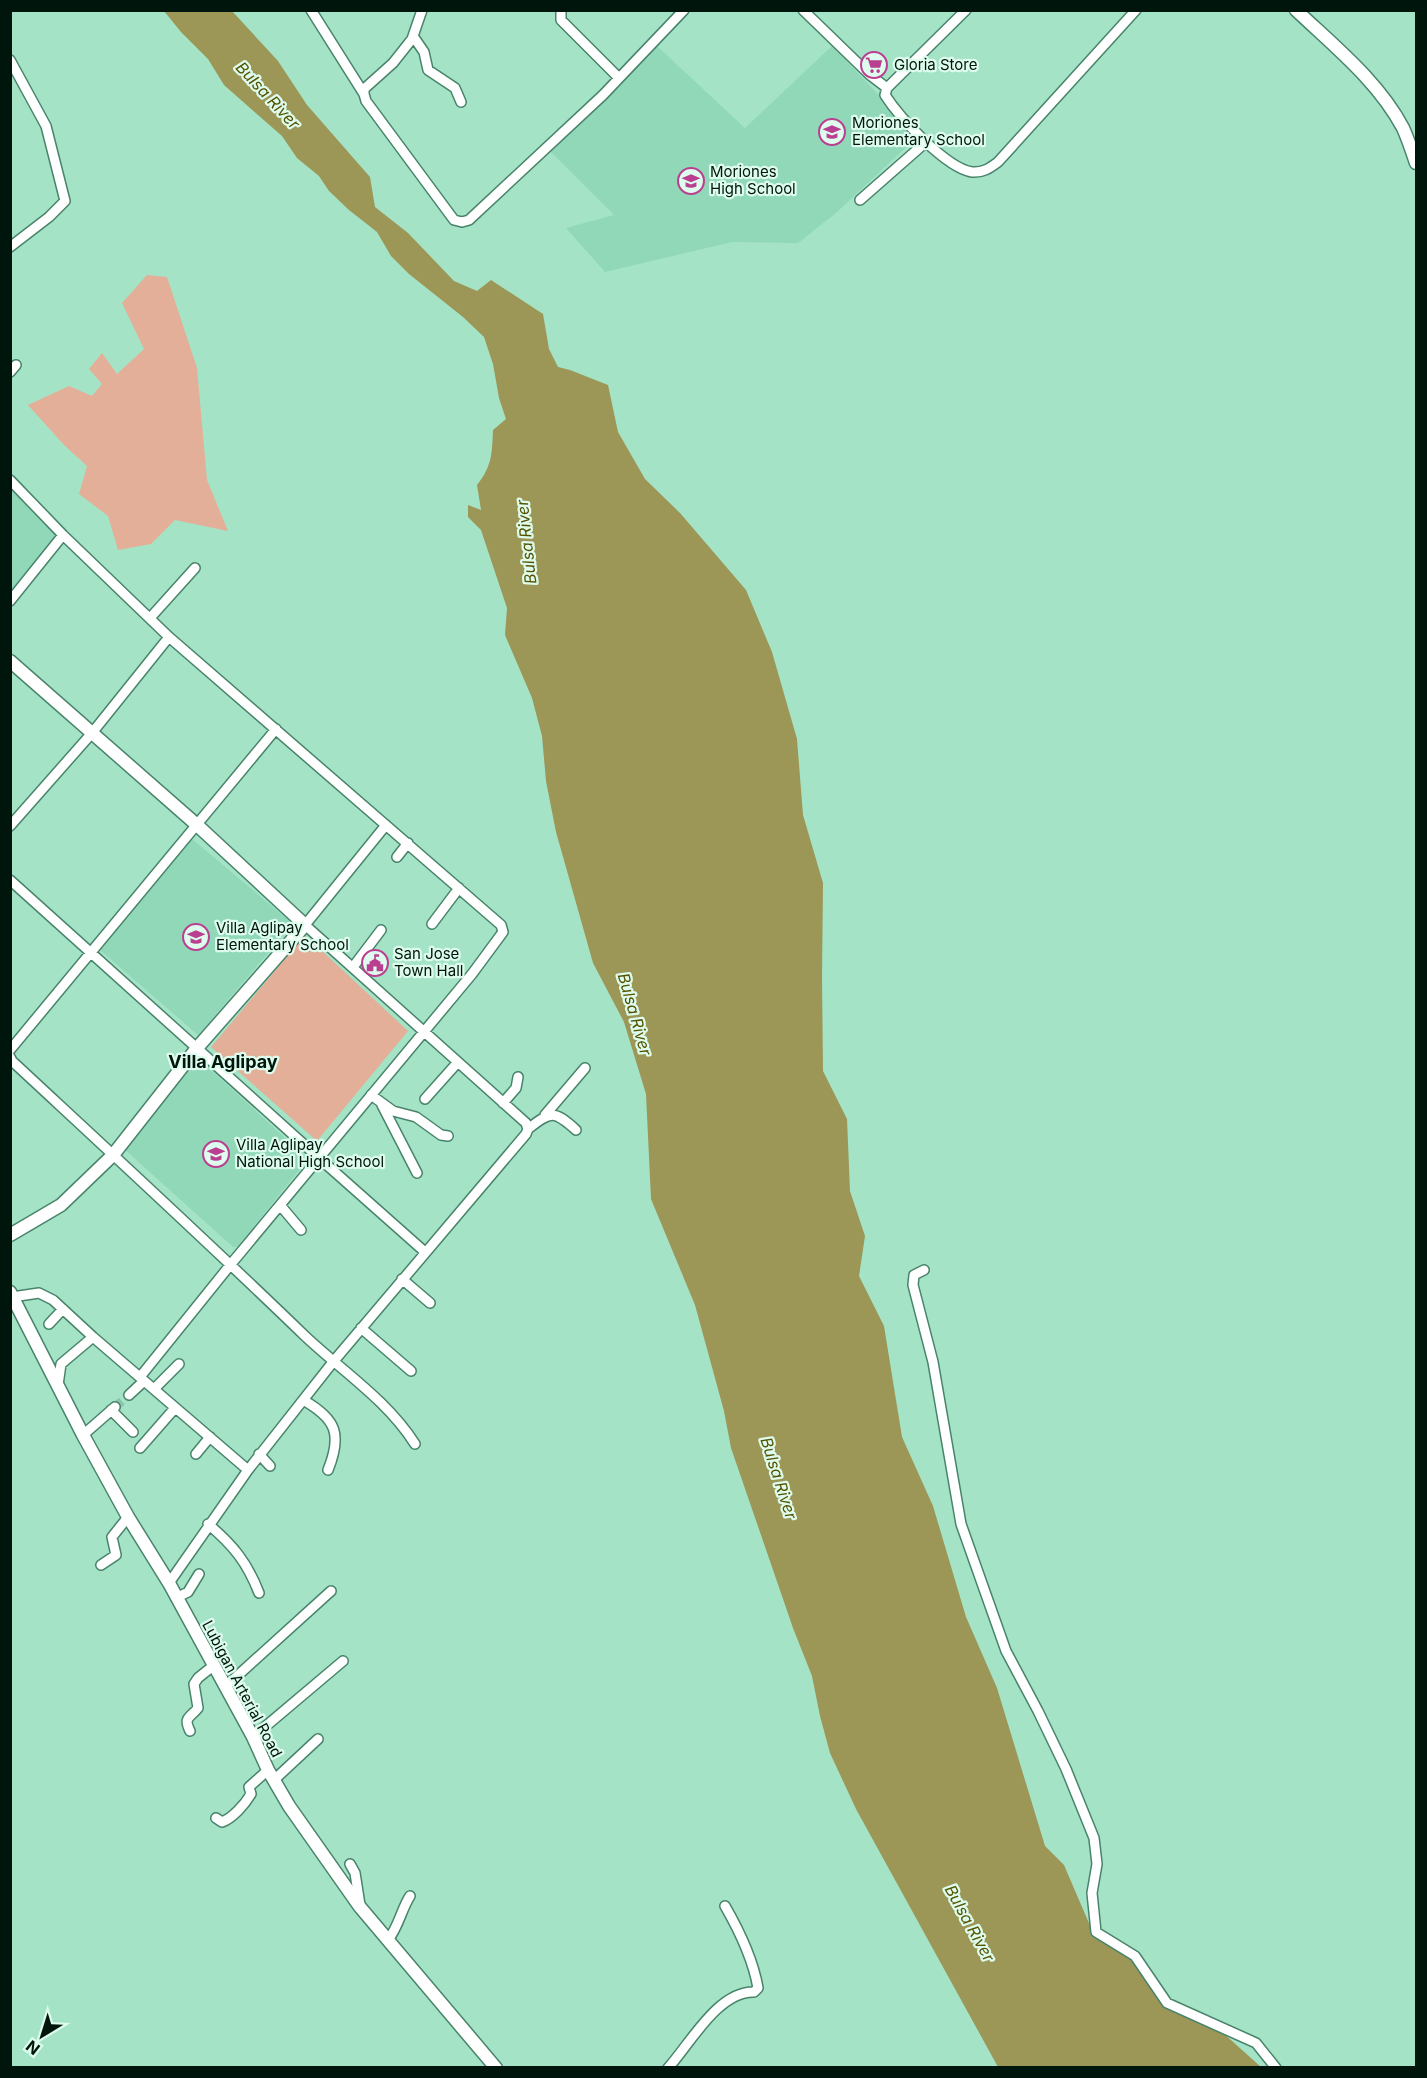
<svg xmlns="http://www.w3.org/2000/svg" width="1427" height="2078" font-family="Inter,sans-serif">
  <rect width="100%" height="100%" fill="#a4e3c6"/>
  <path fill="#90d8b8" d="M657,46L745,128L832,46L918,136L836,213L798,243L732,242L605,272L566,228L614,215L549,150Z
    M11,486L57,536L11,592Z
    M192,839L293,924L198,1035L100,950Z
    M199,1059L308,1159L237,1247H233L123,1148Z"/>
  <path fill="#e4af98" d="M147,275L167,277L197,368L207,480L228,531L175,520L151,544L118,550L108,516L79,494L87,466L64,445L28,405L69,386L92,396L102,384L89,369L102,353L117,374L144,349L122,303Z
    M305,935L408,1031L317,1141L211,1047Z"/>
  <path fill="#9c9657" d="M164,11H232L278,61L307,105L370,177L375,207L408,233L454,281L477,291L491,280L543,314L549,349L558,367L570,370L608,385L618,432L645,479L680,513L746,590L772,652L797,739L803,815L823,883L822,977L823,1071L847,1119L850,1191L865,1236L859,1276L884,1326L902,1437L933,1506L966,1617L997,1688L1045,1846L1064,1865L1094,1935L1131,1957L1163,2006L1222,2032L1261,2067H998L856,1809L830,1753L820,1716L812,1676L793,1628L731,1448L724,1411L695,1305L651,1199L646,1094L624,1022L593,963L556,832L546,781L542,736L532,698L505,635L507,608L481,530L468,517V505L481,510L477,485C492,466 492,454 493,430L506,419L499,398L493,364L484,337L463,317L409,274L391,256L377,232L349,210L329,191L319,176L297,158L282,136L224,85L208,59L181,32Z"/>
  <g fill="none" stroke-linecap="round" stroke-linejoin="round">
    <path stroke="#8bc4aa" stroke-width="9" stroke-dasharray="9 4.5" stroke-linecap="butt" d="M115,1407L129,1395"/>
    <defs>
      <path id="street" d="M311,10L364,94
        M422,10L412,39L393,63L364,89V94L366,101L454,220L462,222L469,220L603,95L684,10
        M561,10V20L619,78
        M803,10L870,75L887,88L885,95C899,117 946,168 972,172C983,173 990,168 998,162L1136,10
        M413,36L424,52L428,70L455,88L461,102
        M10,60L46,126L65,201L49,217L10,247
        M887,88L966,10
        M860,200L926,142
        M10,372L16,365
        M10,480L63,535
        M10,601L63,535L169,637L501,925L503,932L472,974L231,1264L140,1377
        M150,618L195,568
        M10,826L92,733L169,637
        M397,857L408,843
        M10,880L319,1158L425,1252
        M432,924L459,888
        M353,967L381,930
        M10,1050L276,729
        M10,1057L12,1061C110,1152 209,1243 305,1336C342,1371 387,1400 415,1444
        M371,1095L393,1111L416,1117L441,1135L448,1136
        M425,1099L458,1062
        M503,1103L516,1088L518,1077
        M382,1105L417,1173
        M545,1115L585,1068
        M528,1129C551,1111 554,1110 576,1130
        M280,1205L301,1230
        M924,1270L914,1275L913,1285L933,1362L961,1524L1006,1651L1038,1711L1066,1769L1094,1838L1097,1864L1092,1893L1096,1932L1135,1956L1167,2003L1256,2043L1276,2068
        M402,1279L430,1303
        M12,1297L39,1293L53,1300L93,1337L248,1470L333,1362L526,1134L528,1129L526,1123L305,925L386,825
        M49,1324L63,1309
        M361,1328L411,1371
        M58,1385L61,1364L93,1337
        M154,1389L179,1364
        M129,1395L144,1381
        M303,1400C337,1419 342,1435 328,1470
        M111,1410L133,1432
        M83,1435L115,1407
        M140,1448L175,1408
        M196,1454L210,1437
        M259,1454L270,1466
        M208,1524C233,1545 247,1562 259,1593
        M101,1565L116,1555L112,1537L128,1517
        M169,1583L248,1470
        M176,1598L188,1592L199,1574
        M225,1687L331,1591
        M190,1731C183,1717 190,1718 198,1708L194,1684L198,1678L213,1666
        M253,1737L343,1661
        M274,1780L318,1739
        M216,1818L222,1822C233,1818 245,1804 251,1794L249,1787L268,1770
        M350,1864L355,1873L360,1905
        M388,1940C399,1926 401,1910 410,1896
        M668,2068C690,2044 718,1991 754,1992L758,1988C753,1959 740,1932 725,1906"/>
      <path id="secondary" d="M1296,10C1334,46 1378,81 1403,128C1408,139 1412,151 1416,163
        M10,661L197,825L305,925L197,1048L113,1155L61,1205L10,1235
        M10,1292L83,1435L128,1517L169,1583L253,1737L268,1770L289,1806L360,1907L496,2068"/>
    </defs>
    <use href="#street" stroke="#48846b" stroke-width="12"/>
    <use href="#secondary" stroke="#48846b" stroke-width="15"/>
    <use href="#street" stroke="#fff" stroke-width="9"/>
    <use href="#secondary" stroke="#fff" stroke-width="12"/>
  </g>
  <defs>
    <symbol id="supermarket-ring" viewBox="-11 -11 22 22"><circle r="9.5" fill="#ddfced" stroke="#bb3f90" stroke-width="1.5"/><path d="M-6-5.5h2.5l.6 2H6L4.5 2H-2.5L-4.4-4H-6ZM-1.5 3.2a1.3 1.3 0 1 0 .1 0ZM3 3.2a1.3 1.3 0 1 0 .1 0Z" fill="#bb3f90"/></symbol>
    <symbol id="school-ring" viewBox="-11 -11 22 22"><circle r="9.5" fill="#ddfced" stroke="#bb3f90" stroke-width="1.5"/><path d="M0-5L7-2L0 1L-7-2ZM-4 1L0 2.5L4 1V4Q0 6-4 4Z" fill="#bb3f90"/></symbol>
    <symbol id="civic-ring" viewBox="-11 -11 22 22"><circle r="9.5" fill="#ddfced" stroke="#bb3f90" stroke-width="1.5"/><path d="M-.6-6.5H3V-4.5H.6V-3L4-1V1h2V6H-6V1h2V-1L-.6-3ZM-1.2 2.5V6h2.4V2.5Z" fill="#bb3f90"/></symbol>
  </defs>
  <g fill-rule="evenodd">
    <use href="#supermarket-ring" x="859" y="50" width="30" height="30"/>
    <use href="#school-ring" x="817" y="117" width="30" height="30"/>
    <use href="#school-ring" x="676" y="166" width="30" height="30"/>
    <use href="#school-ring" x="181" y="922" width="30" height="30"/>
    <use href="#civic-ring" x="360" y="948" width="30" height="30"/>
    <use href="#school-ring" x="201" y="1139" width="30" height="30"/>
  </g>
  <g text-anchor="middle" stroke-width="4.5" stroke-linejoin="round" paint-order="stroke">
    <g font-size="15" fill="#00150b" stroke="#ddfced" text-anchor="start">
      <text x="894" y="70">Gloria Store</text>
      <text x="852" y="128">Moriones<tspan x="852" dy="17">Elementary School</tspan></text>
      <text x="710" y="177">Moriones<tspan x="710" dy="17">High School</tspan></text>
      <text x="216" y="933">Villa Aglipay<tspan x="216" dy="17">Elementary School</tspan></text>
      <text x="394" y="959">San Jose<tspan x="394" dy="17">Town Hall</tspan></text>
      <text x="236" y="1150">Villa Aglipay<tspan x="236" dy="17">National High School</tspan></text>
    </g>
    <g font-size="15" fill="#00150b" stroke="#ddfced">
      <text transform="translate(242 1689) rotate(62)" y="5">Lubigan Arterial Road</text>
    </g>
    <g font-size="16" font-style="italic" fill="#585200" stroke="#ddfced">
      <text transform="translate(268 95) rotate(47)" y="6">Bulsa River</text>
      <text transform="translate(526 542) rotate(-96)" y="6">Bulsa River</text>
      <text transform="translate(635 1014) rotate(74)" y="6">Bulsa River</text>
      <text transform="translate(779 1478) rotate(72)" y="6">Bulsa River</text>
      <text transform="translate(970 1923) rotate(61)" y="6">Bulsa River</text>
    </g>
    <g font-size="18" font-weight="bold" fill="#00150b" stroke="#ddfced">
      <text x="223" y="1068">Villa Aglipay</text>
    </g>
  </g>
  <rect width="1427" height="2078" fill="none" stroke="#00150b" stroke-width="24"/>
  <g transform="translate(42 2036) rotate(218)" stroke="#ddfced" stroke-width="4.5" paint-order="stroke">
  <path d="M0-4.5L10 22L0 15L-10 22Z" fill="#00150b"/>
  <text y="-9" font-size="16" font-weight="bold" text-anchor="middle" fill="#00150b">N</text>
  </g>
</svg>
